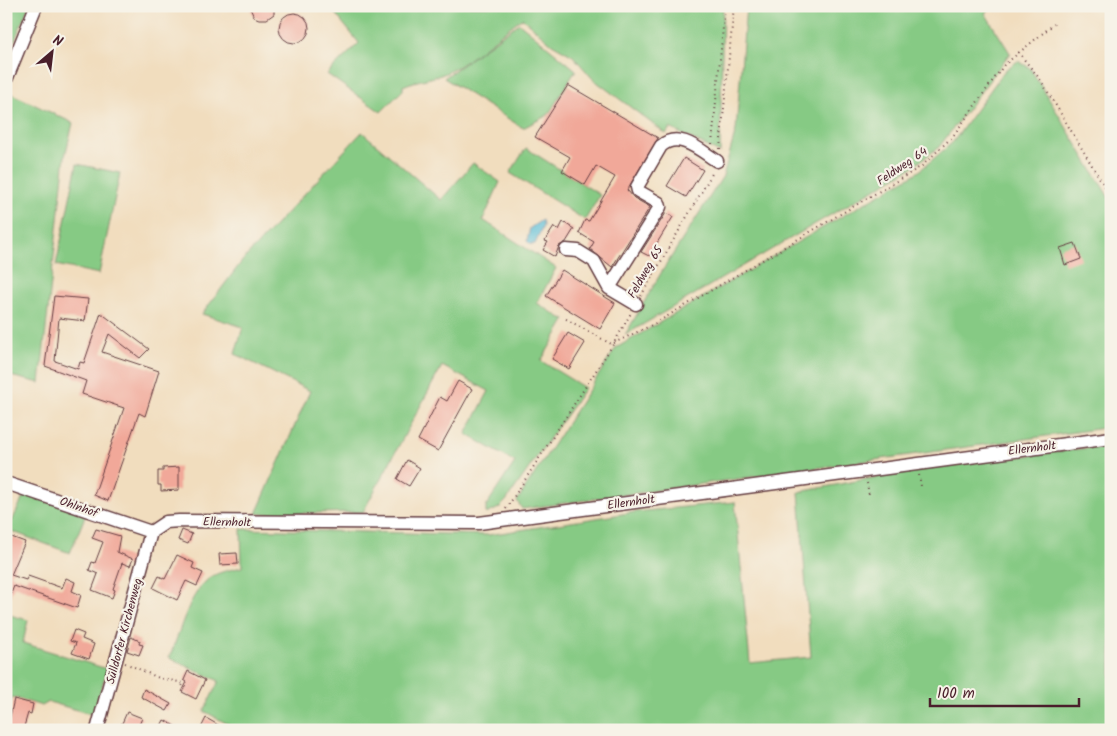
<svg xmlns="http://www.w3.org/2000/svg" width="1117" height="736" font-family="Kalam,sans-serif">
  <rect width="100%" height="100%" fill="#f7f3e8"/>
  <filter id="ink" filterUnits="userSpaceOnUse"><feTurbulence type="fractalNoise" baseFrequency=".02" numOctaves="2"/><feDisplacementMap in="SourceGraphic" scale="10" xChannelSelector="R" yChannelSelector="G"/><feConvolveMatrix kernelMatrix="1 2 1 2 8 2 1 2 1" color-interpolation-filters="sRGB"/></filter>
  <filter id="wash" filterUnits="userSpaceOnUse"><feTurbulence type="fractalNoise" baseFrequency=".0096" numOctaves="4" result="noise"/><feDisplacementMap in="SourceGraphic" scale="20" xChannelSelector="R" yChannelSelector="G"/><feGaussianBlur stdDeviation="1.12" result="paint"/><feColorMatrix in="noise" values="0 0 0 0 0 0 0 0 0 0 0 0 0 0 0 0 0 1.4 0 .05"/><feComposite in="paint" operator="in"/></filter>
  <g filter="url(#wash)">
    <rect width="100%" height="100%" fill="#f1ddbe"/>
    <path fill="#86ca84" stroke="#687458" d="M6,6H29L6,61Z
      M329,6H723L720,153L670,128L666,134L593,79L573,56L552,44L522,18C501,33 472,60 450,71C435,79 418,79 403,86V90L381,112L327,74L359,43Z
      M746,6H992L985,13L1010,53L939,147L911,168L625,335L661,273L723,176L736,130Z
      M519,23L576,70L548,115L523,128L444,78Z
      M1018,61L1030,68L1111,201V427L522,509L517,501L616,348L918,172L953,142L1005,70Z
      M8,92L73,123L65,156L40,383L6,375Z
      M362,132L441,200L473,163L500,182L483,220L556,268L537,303L561,318L566,319L541,361L585,388L506,501L499,508L486,514V506L515,462L466,434L489,391L442,366L363,512L256,514L310,391L235,354L243,327L202,314L243,260Z
      M526,148L600,195L585,220L510,173Z
      M77,164L120,173L99,274L56,265Z
      M1111,445V730H234L235,728L204,711L219,681L169,658C180,634 186,600 206,581C215,572 230,570 242,567L241,529L488,535L635,512L735,502L750,663L811,657L799,492L913,470Z
      M25,493L86,514L70,553L8,530Z
      M6,614L28,620L23,643L107,669L94,715L49,702L42,706L12,697L6,717Z"/>
    <path fill="#59bdd7" stroke="#526e81" d="M542,220L543,226L535,244H530L527,241L530,228Z"/>
    <g id="blocks">
      <path fill="#f1a899" d="M249,6H274V14L267,19H259L254,17Z
        M279 28a15 15 0 1 1 30 0a15 15 0 1 1-30 0Z
        M568,85L658,138L627,190L634,198L650,207L612,267L590,249L594,242L579,233L585,220L589,221L615,177L596,166L585,185L562,171L570,157L535,137Z
        M684,158L703,170L686,197L667,186Z
        M666,213L673,217L649,256L641,252Z
        M563,222L574,229L566,242L559,246L555,257L543,250L548,242L545,241L554,227L559,230Z
        M1075,243L1081,259L1065,265L1060,248Z
        M562,270L615,303L600,329L546,296Z
        M54,296L88,299L85,321L59,318L55,361L78,369L80,362L84,363L101,313L149,349L140,358L109,334L102,352L159,371L145,416L139,413L108,501L94,495L124,408L82,394L86,381L45,366Z
        M568,333L585,343L569,369L552,359Z
        M458,381L472,389L438,451L418,440L440,397L447,401Z
        M407,460L420,468L409,486L397,479Z
        M179,467V490L161,491V485H158V471H163V468Z
        M96,529L120,536L117,552L133,559L130,566L122,563L113,589L115,590L112,598L92,590L98,574L89,570L92,562L95,563L103,542L92,538Z
        M182,530L192,534L188,544L178,540Z
        M6,535L25,542L11,575L26,580L28,576L62,588L66,578L75,582L72,591L81,595L77,608L14,586L6,606Z
        M237,553L238,564L220,565L219,554Z
        M177,555L194,563L192,568L203,573L197,586L186,581L177,600L153,588L159,576L165,579Z
        M74,630L84,634L82,639L94,644L89,659L72,653L76,643L70,641Z
        M131,637L140,641L139,644L143,645L139,655L127,651Z
        M188,671L205,680L196,699L182,692L187,682L184,680Z
        M144,689L171,704L167,711L141,697Z
        M14,699L33,704L31,714L28,713L23,730H7Z
        M127,712L142,718L137,730H119Z
        M206,718L227,730H200Z
        M164,720L182,730H159Z"/>
    </g>
  </g>
  <g filter="url(#ink)">
    <use href="#blocks" fill-opacity="0" stroke="#633c41" stroke-width="1"/>
    <g fill="none" stroke-linecap="round" stroke-linejoin="round">
      <defs>
        <path id="minor" d="M6,80L36,6
          M566,250L578,251L594,261L609,288L636,304
          M609,288L660,207L659,203L638,191L637,187L661,146C679,130 701,151 717,161
          M6,483L151,532
          M151,532L166,522L179,521L479,523L1111,438
          M97,730L151,532"/>
      </defs>
      <use href="#minor" stroke="#633c41" stroke-width="15"/>
      <path stroke="#633c41" stroke-width="2" stroke-dasharray="1 4" stroke-linecap="butt" d="M1018,52L1040,79L1111,197
        M712,144L725,6
        M720,149L734,6
        M641,296L713,172
        M566,319L613,345
        M614,343L654,324L922,166L953,136L1004,65L1054,24
        M919,475L921,486
        M867,483L869,495
        M506,509L614,343L631,313
        M125,663L159,678L184,683L182,686L185,687"/>
      <use href="#minor" stroke="#fff" stroke-width="12"/>
    </g>
  </g>
  <g text-anchor="middle" stroke-width="4.5" stroke-linejoin="round" paint-order="stroke">
    <g font-size="12" fill="#4a1f2b" stroke="#f7f3e8">
      <text transform="translate(902 166) rotate(-34)" y="4">Feldweg 64</text>
      <text transform="translate(645 272) rotate(-60)" y="4">Feldweg 65</text>
      <text transform="translate(1032 448) rotate(-7)" y="4">Ellernholt</text>
      <text transform="translate(631 502) rotate(-8)" y="4">Ellernholt</text>
      <text transform="translate(79 507) rotate(19)" y="4">Ohlnhof</text>
      <text transform="translate(227 522) rotate(1)" y="4">Ellernholt</text>
      <text transform="translate(124 631) rotate(-75)" y="4">Sülldorfer Kirchenweg</text>
    </g>
  </g>
  <rect width="1117" height="736" fill="none" stroke="#f7f3e8" stroke-width="25"/>
  <g transform="translate(52 52) rotate(28)" stroke="#f7f3e8" stroke-width="4" paint-order="stroke">
  <path d="M0-4L9 19L0 12L-9 19Z" fill="#4a1f2b"/>
  <text y="-8" font-size="14" font-weight="bold" text-anchor="middle" fill="#4a1f2b">N</text>
  </g>
  <path d="M930 698v8h149v-8" fill="none" stroke="#4a1f2b" stroke-width="2.5"/>
  <text x="937" y="698" font-size="15" fill="#4a1f2b" stroke="#f7f3e8" stroke-width="4" paint-order="stroke">100 m</text>
</svg>
